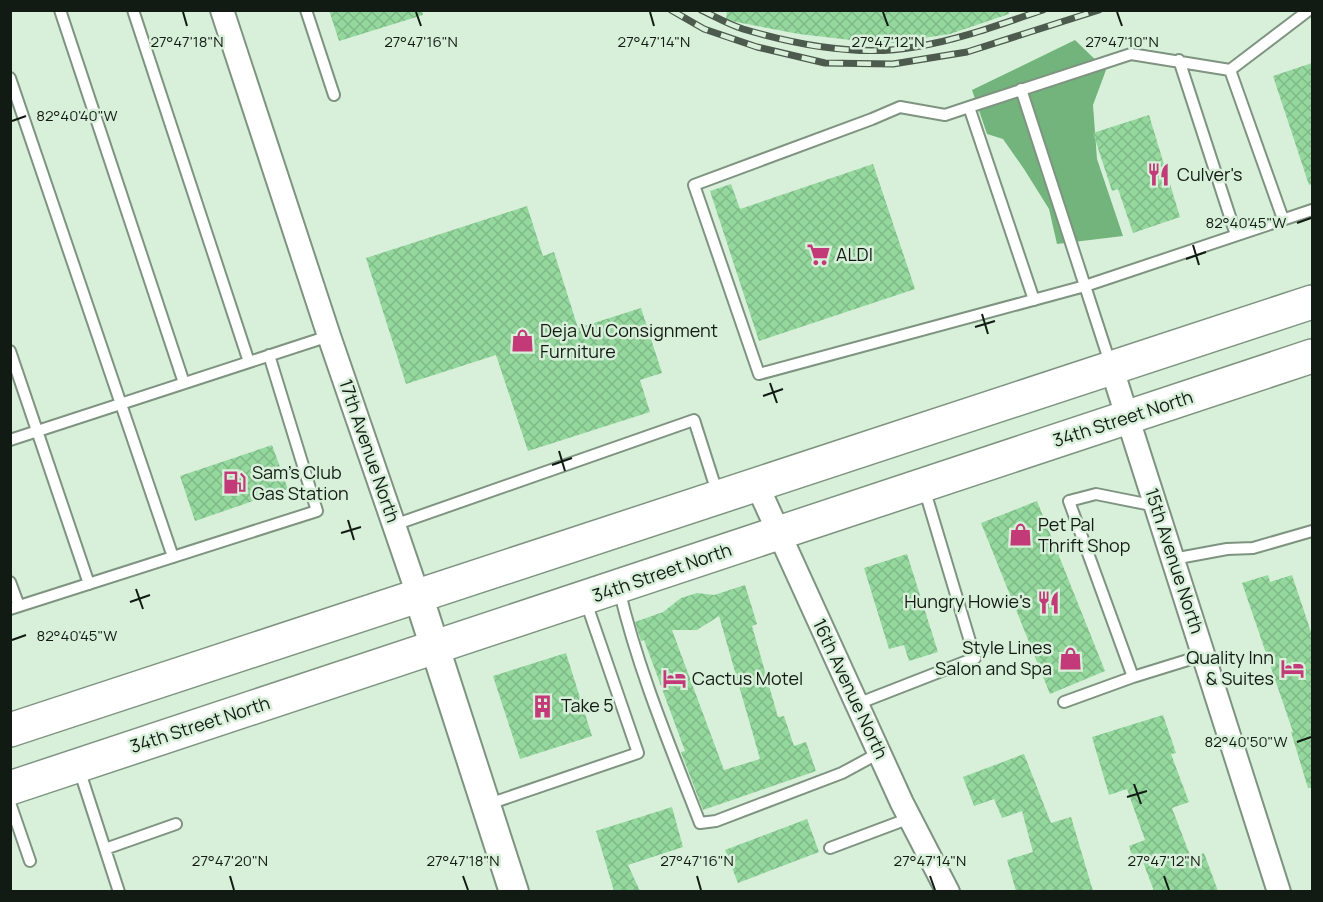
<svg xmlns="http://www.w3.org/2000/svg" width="1323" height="902" font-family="Manrope,sans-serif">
  <defs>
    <pattern id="building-cross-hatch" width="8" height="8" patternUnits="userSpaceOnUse" patternTransform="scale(1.5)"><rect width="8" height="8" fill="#95d89e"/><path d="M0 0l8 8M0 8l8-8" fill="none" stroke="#7fb987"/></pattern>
  </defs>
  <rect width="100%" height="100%" fill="#d8f0da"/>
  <path fill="#73b47c" d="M1075,40L1106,70L1093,105L1097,159L1123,236L1057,244L1049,209L1024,169L1003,139L987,134L972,90Z"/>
  <path fill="url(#building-cross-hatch)" fill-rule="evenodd" d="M329,10H422L423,15L339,41Z
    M727,10H1008L1009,14L950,34L885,44L799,34L726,20Z
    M1312,63V184L1309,185L1273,76Z
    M1149,115L1180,217L1133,233L1118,189L1112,191L1093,133Z
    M873,164L915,289L759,341L710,191L731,184L740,209Z
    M527,206L543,256L554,252L578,328L641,308L662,373L640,380L650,412L528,451L496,355L406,384L366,258Z
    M272,445L288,489L195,521L180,476Z
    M1037,501L1105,671L1050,694L981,523Z
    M907,554L938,652L909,661L904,645L889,649L864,568Z
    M1268,575L1270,582L1292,575L1312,635V788H1308L1291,732H1293L1242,583Z
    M745,585L757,624L752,626L778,717L784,716L794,746L806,742L816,771L703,810L681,752L685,751L644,640L641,641L635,622L663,612L681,598L697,593L714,595ZM719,616L760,759L724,770L672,630H697Z
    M566,653L592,736L520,759L493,676Z
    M1163,715L1176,753L1171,754L1189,802L1172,808L1191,858L1204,853L1218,891H1154L1143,862L1135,865L1129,846L1145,840L1127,789L1109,795L1092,737Z
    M1024,754L1051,823L1071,817L1093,891H1016L1007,860L1033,852L1022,811L1002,818L994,799L974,806L963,777Z
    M672,807L683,847L628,865L640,891H614L596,831Z
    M807,819L819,852L738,883L725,850Z"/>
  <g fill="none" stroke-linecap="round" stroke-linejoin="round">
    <defs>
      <path id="service" d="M60,10L184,383
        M133,10L249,362
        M306,10L334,95
        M1179,60L1236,235
        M10,78L173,557
        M1021,89L1085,286L759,374L694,185L872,119L900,107L945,115L969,107L1034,300
        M969,107L1131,54L1230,70
        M1283,219L1230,70L1309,10
        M10,351L89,584
        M1111,366L1085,286L1312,210
        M10,440L329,336
        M394,525L694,420L718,495
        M1173,559L1227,549L1253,548L1312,531
        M10,582L19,606
        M619,589C638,670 670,746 700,823L716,821L842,773L879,753
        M10,609L317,511L269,355
        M1133,677L1069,501L1096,494L1156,506
        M1064,702L1133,677L1204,655
        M857,704L975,658L924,488
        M79,769L119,892
        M10,803L30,861
        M486,805L638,753L586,602
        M830,848L910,818
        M105,849L176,824"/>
      <path id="minor" d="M222,10L329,336L418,595
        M1112,369L1279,892
        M757,485L902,803L948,892"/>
      <path id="tertiary" d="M418,595L514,892"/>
      <path id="trunk" d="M10,730L1312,302
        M10,788L1312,356"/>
    </defs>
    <use href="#service" stroke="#7e9480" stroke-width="14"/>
    <use href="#minor" stroke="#7e9480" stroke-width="26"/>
    <use href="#tertiary" stroke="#7e9480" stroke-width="32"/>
    <use href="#trunk" stroke="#7e9480" stroke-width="36"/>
    <use href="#service" stroke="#fff" stroke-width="10"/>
    <use href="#minor" stroke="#fff" stroke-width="22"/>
    <use href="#tertiary" stroke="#fff" stroke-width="28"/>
    <use href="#trunk" stroke="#fff" stroke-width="33"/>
    <defs>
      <path id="rail" d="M671,10L704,29L757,47L825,63L893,64L967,52L1099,10
        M701,10C714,16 728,24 743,29C797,45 859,57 915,47C959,40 1001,24 1043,10"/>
    </defs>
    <use href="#rail" stroke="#4d5b4e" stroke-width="7"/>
    <use href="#rail" stroke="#d8f0da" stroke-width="4.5" stroke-dasharray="14" stroke-linecap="butt"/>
  </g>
  <path fill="none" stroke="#121b13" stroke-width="2" d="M183,12L187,26M416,12L421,26M650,12L654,26M883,12L888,26M1117,12L1122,26M12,121L26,116M1297,223L1311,218M1193,245L1199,265M1186,259L1206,252M982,314L988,334M975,327L995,321M770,383L777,403M763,396L783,389M559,451L565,471M552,465L572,458M348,520L354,540M341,533L361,527M136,589L143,609M130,602L150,595M12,640L26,635M1297,742L1311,737M1134,784L1141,804M1127,797L1147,791M230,876L234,890M463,876L468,890M697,876L701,890M930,876L935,890M1164,876L1169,890"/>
  <defs>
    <symbol id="restaurant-bare" viewBox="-9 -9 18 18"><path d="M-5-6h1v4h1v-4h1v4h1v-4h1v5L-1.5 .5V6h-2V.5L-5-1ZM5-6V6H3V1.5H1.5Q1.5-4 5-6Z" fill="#c23a77" stroke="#d8f0da" stroke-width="2.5" paint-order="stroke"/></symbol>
    <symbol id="supermarket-bare" viewBox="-9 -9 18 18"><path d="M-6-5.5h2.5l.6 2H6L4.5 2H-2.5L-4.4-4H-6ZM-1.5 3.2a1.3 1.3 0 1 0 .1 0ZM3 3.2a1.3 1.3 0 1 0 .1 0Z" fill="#c23a77" stroke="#d8f0da" stroke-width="2.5" paint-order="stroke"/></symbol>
    <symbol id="shop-bare" viewBox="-9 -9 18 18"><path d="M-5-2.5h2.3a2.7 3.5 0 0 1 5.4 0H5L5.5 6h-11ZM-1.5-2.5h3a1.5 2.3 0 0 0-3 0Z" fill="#c23a77" stroke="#d8f0da" stroke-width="2.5" paint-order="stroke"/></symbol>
    <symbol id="fuel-bare" viewBox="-9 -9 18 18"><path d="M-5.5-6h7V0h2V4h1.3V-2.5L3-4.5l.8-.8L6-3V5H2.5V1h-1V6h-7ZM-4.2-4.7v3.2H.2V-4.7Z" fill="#c23a77" stroke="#d8f0da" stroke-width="2.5" paint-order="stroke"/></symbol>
    <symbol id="hotel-bare" viewBox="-9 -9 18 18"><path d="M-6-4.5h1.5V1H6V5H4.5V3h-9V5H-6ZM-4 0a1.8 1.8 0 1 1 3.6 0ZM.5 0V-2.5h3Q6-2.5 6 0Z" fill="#c23a77" stroke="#d8f0da" stroke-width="2.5" paint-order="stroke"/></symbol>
    <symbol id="building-bare" viewBox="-9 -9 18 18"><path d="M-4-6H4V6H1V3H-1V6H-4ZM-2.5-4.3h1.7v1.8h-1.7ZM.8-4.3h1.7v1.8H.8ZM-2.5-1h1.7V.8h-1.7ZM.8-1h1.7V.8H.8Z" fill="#c23a77" stroke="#d8f0da" stroke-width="2.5" paint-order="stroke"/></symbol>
  </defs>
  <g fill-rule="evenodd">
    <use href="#restaurant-bare" x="1142" y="158" width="33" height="33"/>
    <use href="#supermarket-bare" x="802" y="238" width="33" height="33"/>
    <use href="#shop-bare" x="506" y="324" width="33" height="33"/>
    <use href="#fuel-bare" x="218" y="466" width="33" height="33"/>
    <use href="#shop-bare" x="1004" y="518" width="33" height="33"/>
    <use href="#restaurant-bare" x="1032" y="586" width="33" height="33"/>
    <use href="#shop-bare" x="1054" y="642" width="33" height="33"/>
    <use href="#hotel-bare" x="1276" y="652" width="33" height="33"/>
    <use href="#hotel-bare" x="658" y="662" width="33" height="33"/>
    <use href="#building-bare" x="526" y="690" width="33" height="33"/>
  </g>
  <g text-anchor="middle" stroke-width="5" stroke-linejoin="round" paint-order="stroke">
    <g font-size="18" fill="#121b13" stroke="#d8f0da" text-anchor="start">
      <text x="1177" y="181">Culver's</text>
      <text x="836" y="261">ALDI</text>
      <text x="540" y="337">Deja Vu Consignment<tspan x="540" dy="21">Furniture</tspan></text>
      <text x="252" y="479">Sam's Club<tspan x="252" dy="21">Gas Station</tspan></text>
      <text x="1038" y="531">Pet Pal<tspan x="1038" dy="21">Thrift Shop</tspan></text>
      <text x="1031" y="608" text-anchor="end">Hungry Howie's</text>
      <text x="1052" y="654" text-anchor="end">Style Lines<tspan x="1052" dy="21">Salon and Spa</tspan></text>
      <text x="1274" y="664" text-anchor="end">Quality Inn<tspan x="1274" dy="21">&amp; Suites</tspan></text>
      <text x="692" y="685">Cactus Motel</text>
      <text x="561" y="712">Take 5</text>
    </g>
    <g font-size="18" fill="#121b13" stroke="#d8f0da">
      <text transform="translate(1123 419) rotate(-18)" y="6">34th Street North</text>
      <text transform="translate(369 451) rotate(71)" y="6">17th Avenue North</text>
      <text transform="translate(1174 561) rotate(72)" y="6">15th Avenue North</text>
      <text transform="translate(662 573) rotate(-19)" y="6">34th Street North</text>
      <text transform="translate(850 689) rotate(65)" y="6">16th Avenue North</text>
      <text transform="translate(200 725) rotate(-18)" y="6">34th Street North</text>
    </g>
  </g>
  <g font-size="15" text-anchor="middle" fill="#121b13" stroke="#d8f0da" stroke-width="5" stroke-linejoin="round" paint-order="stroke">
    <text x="187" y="47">27°47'18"N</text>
    <text x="421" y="47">27°47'16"N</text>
    <text x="654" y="47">27°47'14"N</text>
    <text x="888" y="47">27°47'12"N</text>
    <text x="1122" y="47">27°47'10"N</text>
    <text x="77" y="121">82°40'40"W</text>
    <text x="1246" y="228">82°40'45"W</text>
    <text x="77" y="641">82°40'45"W</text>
    <text x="1246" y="747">82°40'50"W</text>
    <text x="230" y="866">27°47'20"N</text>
    <text x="463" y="866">27°47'18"N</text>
    <text x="697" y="866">27°47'16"N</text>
    <text x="930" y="866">27°47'14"N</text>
    <text x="1164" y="866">27°47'12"N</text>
  </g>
  <rect width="1323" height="902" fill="none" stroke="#121b13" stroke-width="24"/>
</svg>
